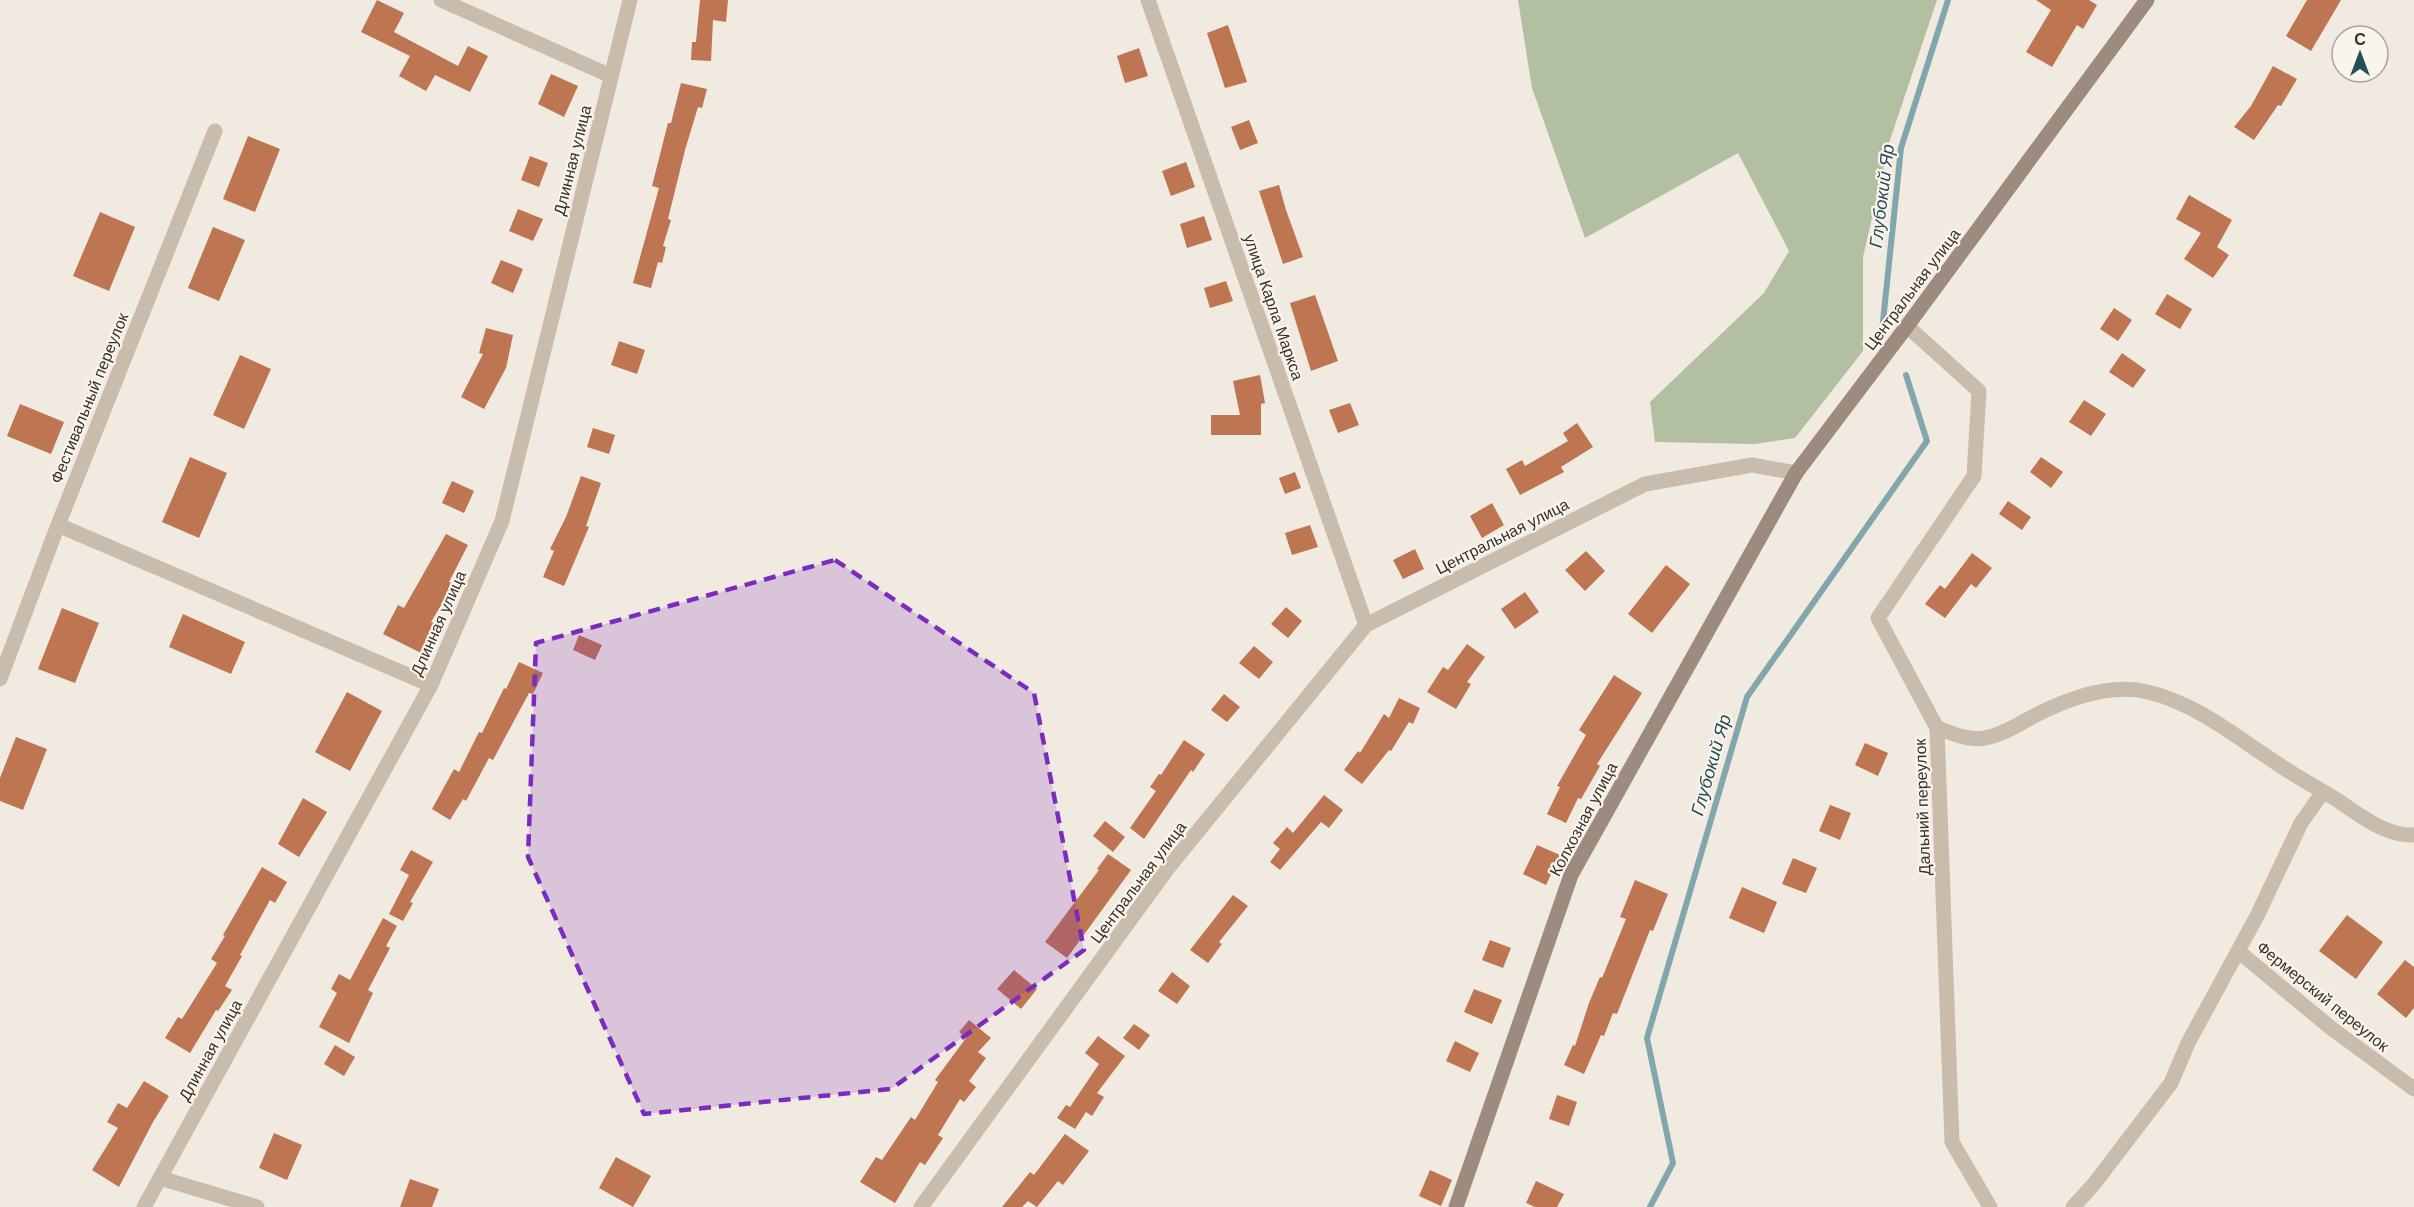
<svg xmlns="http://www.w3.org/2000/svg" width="2414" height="1207" font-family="Helvetica,sans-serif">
  <rect width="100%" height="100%" fill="#f1eae0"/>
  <path fill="#b3bfa1" d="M1518,0H1937L1890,140L1863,257V351L1795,438L1755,444L1655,442L1650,402L1764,293L1789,251L1738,153L1585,238L1532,88Z"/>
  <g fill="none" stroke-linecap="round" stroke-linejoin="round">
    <path stroke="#81a7ac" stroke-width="6" d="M1882,331L1901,148L1948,0
      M1650,1207L1673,1163L1647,1038L1747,697L1927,441L1906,375"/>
  </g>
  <path fill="#bd7552" d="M377,0L404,13L394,32L458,66L468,46L488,56L470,92L435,75L426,91L399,76L410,56L361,32Z
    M700,0H728L726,22L713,20L711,61L691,60L692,42H696Z
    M2036,0H2089L2097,5L2083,29L2077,25L2052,67L2026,52L2051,10Z
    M2307,0H2341L2311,51L2286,36Z
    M1228,25L1247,82L1225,88L1207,33Z
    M1139,48L1148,76L1125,83L1117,56Z
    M2273,66L2297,79L2281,106L2278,105L2254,140L2234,127L2251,106Z
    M551,74L578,86L564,117L538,104Z
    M681,83L707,89L702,108L698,107L685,150L668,219L671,220L663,246L666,247L662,263L658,262L651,288L633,283L659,188L652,186L668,123H671Z
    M1249,120L1258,143L1240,150L1231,127Z
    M248,136L280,149L255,212L223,199Z
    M530,156L548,163L539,187L521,180Z
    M1186,162L1195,187L1171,196L1162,171Z
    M1279,185L1286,210L1303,257L1283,264L1259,191Z
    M2189,195L2232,220L2217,247L2229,255L2213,278L2184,259L2201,233L2176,219Z
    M518,209L543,219L533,241L509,231Z
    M100,212L135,227L109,291L73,276Z
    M1204,216L1212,240L1187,248L1180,224Z
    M213,227L245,240L219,301L188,288Z
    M501,260L523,269L513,293L491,283Z
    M1226,281L1233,301L1210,308L1204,288Z
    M2167,294L2192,309L2180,329L2155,314Z
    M1315,295L1338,361L1311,371L1290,303Z
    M2114,308L2132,320L2118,341L2100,329Z
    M486,328L513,335L506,368L484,409L461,397L483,354L479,353Z
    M619,341L645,350L637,374L611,365Z
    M2122,353L2146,370L2133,388L2109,372Z
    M240,355L271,369L244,429L213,415Z
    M1260,375L1265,403L1261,404V435H1211V415H1240L1233,381Z
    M2084,400L2106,414L2091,436L2069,422Z
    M1350,403L1359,425L1338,433L1329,410Z
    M20,404L64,422L51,454L7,436Z
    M1577,423L1593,447L1561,467L1564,472L1520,495L1506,469L1522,460L1525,466L1568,441L1563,433Z
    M593,428L615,435L609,454L587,447Z
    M190,457L227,473L199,538L162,522Z
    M2041,457L2063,472L2051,488L2030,472Z
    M1295,472L1301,488L1285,494L1279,478Z
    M581,476L601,483L586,526L589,527L564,586L543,577L554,551L550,549L566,517Z
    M452,481L474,491L464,513L442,503Z
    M2008,501L2031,517L2022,530L1999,514Z
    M1492,503L1504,525L1482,538L1470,516Z
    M1310,525L1318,547L1292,555L1285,533Z
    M446,534L468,545L449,582L454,584L431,622L438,625L423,654L383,634L398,605L404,608Z
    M1415,549L1424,569L1403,579L1393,560Z
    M1586,551L1605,571L1585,591L1565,570Z
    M1972,553L1992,568L1976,588L1971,584L1945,618L1925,604L1940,585L1945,589Z
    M1666,565L1690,584L1652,633L1628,614Z
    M1525,592L1539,612L1515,629L1501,609Z
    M1286,607L1302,621L1288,638L1271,624Z
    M62,608L99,623L75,683L38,669Z
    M183,614L245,642L231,674L169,647Z
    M579,635L602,645L595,660L573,650Z
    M1467,644L1485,657L1467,682L1471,684L1456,709L1427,692L1443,667L1448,670Z
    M1254,646L1273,662L1259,679L1239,663Z
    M519,662L543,673L533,694L529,693L493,760L489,758L466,801L463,799L450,820L432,809L454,769L459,772L479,732L482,733L504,688L506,689Z
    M1614,675L1642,693L1597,764L1600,766L1581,799L1578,798L1566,823L1547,814L1560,787L1557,786L1586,735L1579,730Z
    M347,692L382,711L350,771L315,752Z
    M1224,694L1240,707L1227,722L1211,710Z
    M1399,698L1420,708L1413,724L1409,722L1391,751L1389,750L1362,784L1344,770L1358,751L1360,753L1384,714L1389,718Z
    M16,737L47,749L23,810L0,801V778Z
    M1184,740L1205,754L1193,772L1191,770L1144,839L1130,828L1156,791L1150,787L1159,774L1161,775Z
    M1865,743L1888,753L1878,776L1855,765Z
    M1324,795L1343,810L1329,828L1321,822L1280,870L1270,862L1280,849L1273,843L1287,827L1293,833Z
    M303,798L327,812L299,857L278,844Z
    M1830,805L1851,813L1840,840L1819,831Z
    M1105,821L1125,837L1113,852L1093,836Z
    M1537,845L1560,855L1546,885L1523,874Z
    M411,850L433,862L410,902L413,903L403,921L389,914L409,875L400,870Z
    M1108,854L1131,870L1067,958L1045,942L1099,870L1097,869Z
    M1793,858L1817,868L1806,893L1782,884Z
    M262,867L287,882L275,903L270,900L240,955L242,956L225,986L232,990L218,1011L216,1010L190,1053L165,1038L178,1017L182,1019L217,963L211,959L225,936L223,935Z
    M1635,880L1668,894L1653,931L1650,930L1617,1014L1613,1013L1604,1036L1601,1035L1584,1074L1564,1065L1573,1045L1575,1046L1589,1003L1600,977L1602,978L1626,919L1620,917Z
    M1742,887L1777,902L1764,933L1729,918Z
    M1233,895L1248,906L1219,942L1222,944L1208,963L1190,950Z
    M2347,915L2383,942L2356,979L2319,951Z
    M383,918L397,926L386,946L390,948L368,990L373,993L349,1043L319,1027L337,993L331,989L339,974L350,980Z
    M1490,940L1511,948L1503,968L1482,960Z
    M2405,960L2414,967V1008L2406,1018L2377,994Z
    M1014,970L1037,989L1021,1009L997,989Z
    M1172,972L1190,986L1177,1004L1158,991Z
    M1474,989L1502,1000L1492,1024L1464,1012Z
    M969,1020L991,1038L978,1052L986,1058L969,1081L976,1087L964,1102L960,1099L938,1135L943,1138L925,1165L920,1162L895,1203L860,1182L876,1157L882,1160L911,1117L915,1120L938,1082L935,1080L966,1038L959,1032Z
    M1134,1024L1150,1035L1139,1050L1123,1038Z
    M1098,1036L1125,1056L1097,1093L1104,1097L1092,1116L1086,1112L1075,1129L1057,1118L1066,1105L1070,1107L1099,1064L1085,1053Z
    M1455,1041L1479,1053L1470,1072L1446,1061Z
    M335,1045L355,1057L344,1076L324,1064Z
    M144,1081L169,1096L153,1122L119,1187L92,1170L118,1128L107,1122L118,1103L127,1108Z
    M1557,1095L1577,1102L1569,1126L1549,1119Z
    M274,1133L302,1145L287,1180L259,1168Z
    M1065,1134L1089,1151L1063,1185L1058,1181L1037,1207L1028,1201L1022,1207H1002L1030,1172L1034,1175Z
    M616,1157L651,1176L633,1207L599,1188Z
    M1430,1170L1452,1180L1441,1206L1419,1196Z
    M410,1179L439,1189L432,1207H400Z
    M1536,1181L1564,1194L1557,1207H1535L1526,1203Z"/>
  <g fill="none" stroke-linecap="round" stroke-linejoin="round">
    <path stroke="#c9bcac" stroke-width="15" d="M441,0L611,76
      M1148,0L1366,625
      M1907,326L1979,391L1974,476L1878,618L1937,728L1952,1142L1990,1207
      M58,525L431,685
      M0,679L58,525L215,131
      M1937,728C1953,733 1967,741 1985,738C2002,735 2019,724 2034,716C2067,699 2111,683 2148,692C2195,703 2235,736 2275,762C2295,776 2316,787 2337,800C2360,815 2385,836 2414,835
      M2238,951L2331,1028L2414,1089
      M160,1178L257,1207
      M144,1207L431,685L502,521L630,0
      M921,1207L1168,868L1366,625L1645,484L1752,465L1796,473
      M2073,1207L2094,1184L2171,1083L2188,1043L2257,916L2301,823L2323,792"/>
    <path stroke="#9c8b7e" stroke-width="15" d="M1456,1207L1571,875L1796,473L1907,326L2147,0"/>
  </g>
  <path fill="#7b2cbf" fill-opacity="0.2" stroke="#7b2cbf" stroke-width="4.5" stroke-dasharray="12 8" stroke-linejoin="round" d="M835,560L1034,693L1084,950L891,1089L644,1114L528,857L536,643Z"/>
  <g text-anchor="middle" stroke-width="4.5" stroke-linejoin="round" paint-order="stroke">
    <g font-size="16" fill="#37302b" stroke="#f9f4ec">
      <text transform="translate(572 160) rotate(-76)" y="6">Длинная улица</text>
      <text transform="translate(1912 289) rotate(-53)" y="6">Центральная улица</text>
      <text transform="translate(1274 307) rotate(71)" y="6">улица Карла Маркса</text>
      <text transform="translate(89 398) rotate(-68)" y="6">Фестивальный переулок</text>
      <text transform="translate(1502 536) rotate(-27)" y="6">Центральная улица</text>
      <text transform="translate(438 623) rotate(-66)" y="6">Длинная улица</text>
      <text transform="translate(1922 807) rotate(-92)" y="6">Дальний переулок</text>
      <text transform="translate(1583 819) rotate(-62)" y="6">Колхозная улица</text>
      <text transform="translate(1138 882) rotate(-53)" y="6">Центральная улица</text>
      <text transform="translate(2323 996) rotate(39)" y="6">Фермерский переулок</text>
      <text transform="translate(210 1050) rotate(-61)" y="6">Длинная улица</text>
    </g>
    <g font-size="18" font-style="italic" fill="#234e56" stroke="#f9f4ec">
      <text transform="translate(1882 196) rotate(-83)" y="6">Глубокий Яр</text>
      <text transform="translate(1711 765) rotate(-74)" y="6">Глубокий Яр</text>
    </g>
  </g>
  <g transform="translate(2360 54)"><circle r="28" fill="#f9f4ec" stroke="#aba69f" stroke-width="1.5"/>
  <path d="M0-4.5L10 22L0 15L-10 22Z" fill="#234e56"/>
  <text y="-9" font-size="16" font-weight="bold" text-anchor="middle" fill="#37302b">С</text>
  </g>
</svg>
